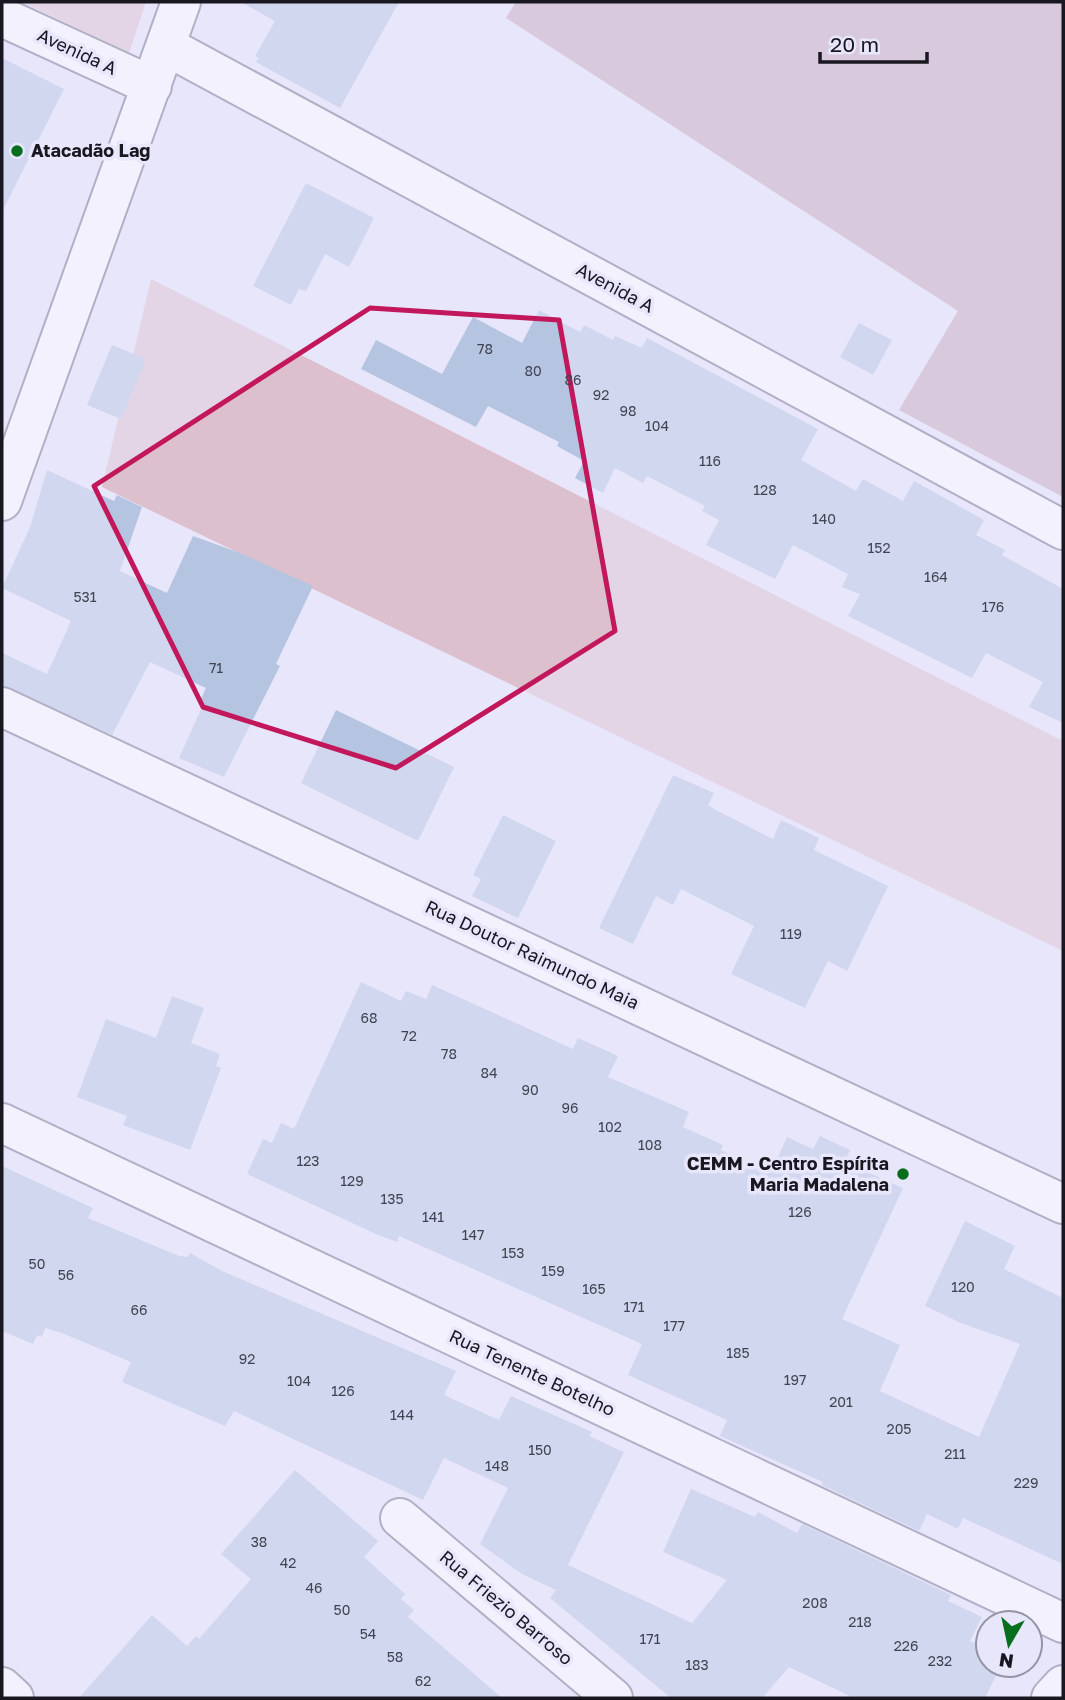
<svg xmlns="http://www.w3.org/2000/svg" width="1065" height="1700" font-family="'Golos Text',sans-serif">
  <rect width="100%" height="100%" fill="#e8e6fb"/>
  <path fill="#ddc0cd" d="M22,2H146L129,53Z
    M151,279L1063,741V951L102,487Z"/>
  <path fill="#c6a6b5" d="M516,2H1063V497L899,410L958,311L506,18Z"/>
  <path fill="#b5c5e1" d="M241,2H399L340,108L256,62L259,58L255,56L275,21Z
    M2,58L64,89L2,212Z
    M306,183L374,218L349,267L325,254L306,291L299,289L291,305L253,286Z
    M539,310L580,332L584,325L613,340L615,336L642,348L647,338L818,429L801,460L856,491L863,479L903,501L914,481L984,520L976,535L1005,550L1002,555L1063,589V723L1029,707L1043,682L986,653L972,678L848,616L860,594L842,587L848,574L793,545L775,579L706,545L719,520L702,511L705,506L647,476L643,483L615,468L603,493L575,478L584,461L557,446L559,442L488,406L476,427L361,369L376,340L442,374L473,317L522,343Z
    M859,323L892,340L873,375L840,357Z
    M112,345L146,359L121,419L87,405Z
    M47,470L114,501L117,495L142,507L120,571L167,593L193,536L240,553L313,586L276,664L280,666L224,777L179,758L203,705L199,703L206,688L150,662L112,735L2,685V653L47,674L71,621L2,588L30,527Z
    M336,710L454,767L418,841L301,783Z
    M673,775L714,793L708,805L714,809L773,839L781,820L819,838L814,850L888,886L847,971L828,961L805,1008L731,974L754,926L681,889L673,905L656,896L633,944L599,928Z
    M503,815L556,841L518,918L472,896L481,879L473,875Z
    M361,982L401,1001L406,991L426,999L432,985L573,1049L578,1038L618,1056L608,1077L689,1112L683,1127L723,1145L721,1150L771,1173L787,1137L813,1149L820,1136L850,1150L845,1162L903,1188L842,1319L900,1345L880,1391L979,1437L1020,1344L961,1323L925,1306L965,1221L1015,1246L1004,1269L1063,1298V1564L963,1518L958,1529L927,1514L919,1531L822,1485L823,1482L720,1436L727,1420L628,1375L642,1344L399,1236L397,1242L376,1234L247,1174L263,1139L272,1143L281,1123L294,1129Z
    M172,996L204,1008L191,1043L220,1054L216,1066L221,1068L190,1150L123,1125L127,1116L77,1097L106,1019L156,1038Z
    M2,1166L93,1208L88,1218L179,1256L188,1257L190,1253L222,1271L456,1371L444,1395L499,1420L511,1396L592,1432L589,1436L624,1452L568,1565L692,1623L727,1580L663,1552L691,1489L755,1517L758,1512L797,1533L802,1524L951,1595L948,1601L982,1617L970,1641L988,1649V1665H1001L985,1698H854L789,1667L762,1698H671L550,1598L556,1590L522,1574L480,1544L508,1488L444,1458L423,1500L234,1411L225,1426L122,1382L131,1362L62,1333L45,1328L42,1337L37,1335L33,1344L2,1331Z
    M295,1470L378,1541L364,1557L405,1594L401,1599L414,1610L408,1617L502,1698H79L152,1615L187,1646L196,1636L199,1639L251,1579L221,1554Z"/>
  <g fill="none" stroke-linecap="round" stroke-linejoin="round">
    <defs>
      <path id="minor" d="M2,17L152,86
        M166,46L1063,530
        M2,501L181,2
        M2,707L1063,1204
        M2,1123L1063,1623
        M400,1518L613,1698
        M2,1687L14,1698
        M1051,1698L1063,1685"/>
    </defs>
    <use href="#minor" stroke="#706e85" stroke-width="42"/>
    <use href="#minor" stroke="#fff" stroke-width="38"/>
  </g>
  <path d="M0 0H1065V1700H0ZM370,308L559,320L615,631L396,768L203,707L94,486Z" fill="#e8e6fb" fill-opacity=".55" fill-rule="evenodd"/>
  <path fill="none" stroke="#c2185b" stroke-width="5" stroke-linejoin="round" d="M370,308L559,320L615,631L396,768L203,707L94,486Z"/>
  <g fill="#076e1e" stroke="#e8e6fb" stroke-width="2.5">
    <circle cx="17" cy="151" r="7"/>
    <circle cx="903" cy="1174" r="7"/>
  </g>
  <g text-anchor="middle" stroke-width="7" stroke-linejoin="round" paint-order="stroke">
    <g font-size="14" fill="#404351">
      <text x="485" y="354">78</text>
      <text x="533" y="376">80</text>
      <text x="573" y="385">86</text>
      <text x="601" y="400">92</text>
      <text x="628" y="416">98</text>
      <text x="657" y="431">104</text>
      <text x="710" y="466">116</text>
      <text x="765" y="495">128</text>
      <text x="824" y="524">140</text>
      <text x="879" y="553">152</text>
      <text x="936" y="582">164</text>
      <text x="85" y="602">531</text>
      <text x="993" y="612">176</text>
      <text x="216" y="673">71</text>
      <text x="791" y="939">119</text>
      <text x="369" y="1023">68</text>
      <text x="409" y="1041">72</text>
      <text x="449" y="1059">78</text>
      <text x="489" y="1078">84</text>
      <text x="530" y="1095">90</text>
      <text x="570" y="1113">96</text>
      <text x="610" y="1132">102</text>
      <text x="650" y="1150">108</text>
      <text x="308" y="1166">123</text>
      <text x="352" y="1186">129</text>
      <text x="392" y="1204">135</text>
      <text x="800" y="1217">126</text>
      <text x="433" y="1222">141</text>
      <text x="473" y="1240">147</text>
      <text x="513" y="1258">153</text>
      <text x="37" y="1269">50</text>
      <text x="553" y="1276">159</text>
      <text x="66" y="1280">56</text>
      <text x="963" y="1292">120</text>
      <text x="594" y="1294">165</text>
      <text x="634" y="1312">171</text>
      <text x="139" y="1315">66</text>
      <text x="674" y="1331">177</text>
      <text x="738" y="1358">185</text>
      <text x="247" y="1364">92</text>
      <text x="795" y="1385">197</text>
      <text x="299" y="1386">104</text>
      <text x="343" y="1396">126</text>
      <text x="841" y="1407">201</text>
      <text x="402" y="1420">144</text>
      <text x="899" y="1434">205</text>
      <text x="540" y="1455">150</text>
      <text x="955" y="1459">211</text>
      <text x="497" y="1471">148</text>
      <text x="1026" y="1488">229</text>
      <text x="259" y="1547">38</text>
      <text x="288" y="1568">42</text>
      <text x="314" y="1593">46</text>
      <text x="815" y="1608">208</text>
      <text x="342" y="1615">50</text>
      <text x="860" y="1627">218</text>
      <text x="368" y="1639">54</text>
      <text x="650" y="1644">171</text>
      <text x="906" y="1651">226</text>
      <text x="395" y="1662">58</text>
      <text x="940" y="1666">232</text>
      <text x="697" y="1670">183</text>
      <text x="423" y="1686">62</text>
    </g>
    <g font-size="18" fill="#191821" stroke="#e8e6fb">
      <text transform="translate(77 52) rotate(25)" y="6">Avenida A</text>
      <text transform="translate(615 288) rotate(28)" y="6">Avenida A</text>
      <text transform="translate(532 955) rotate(25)" y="6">Rua Doutor Raimundo Maia</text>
      <text transform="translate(532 1373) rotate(25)" y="6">Rua Tenente Botelho</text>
      <text transform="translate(506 1608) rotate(40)" y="6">Rua Friezio Barroso</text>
    </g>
    <g font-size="18" font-weight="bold" fill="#191821" stroke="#e8e6fb" text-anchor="start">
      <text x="31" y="157">Atacadão Lag</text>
      <text x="889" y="1170" text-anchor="end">CEMM - Centro Espírita<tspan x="889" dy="21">Maria Madalena</tspan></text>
    </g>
  </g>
  <rect width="1065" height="1700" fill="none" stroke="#191821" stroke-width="7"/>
  <g transform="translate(1009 1644) rotate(189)"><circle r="33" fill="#e8e6fb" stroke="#9594a4" stroke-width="2"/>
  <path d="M0-5L12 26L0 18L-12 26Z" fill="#076e1e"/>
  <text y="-10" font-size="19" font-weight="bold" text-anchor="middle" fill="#191821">N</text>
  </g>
  <path d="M820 52v10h107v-10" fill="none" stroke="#191821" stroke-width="3.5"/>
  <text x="830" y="52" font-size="21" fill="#191821" stroke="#e8e6fb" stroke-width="5" paint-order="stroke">20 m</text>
</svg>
